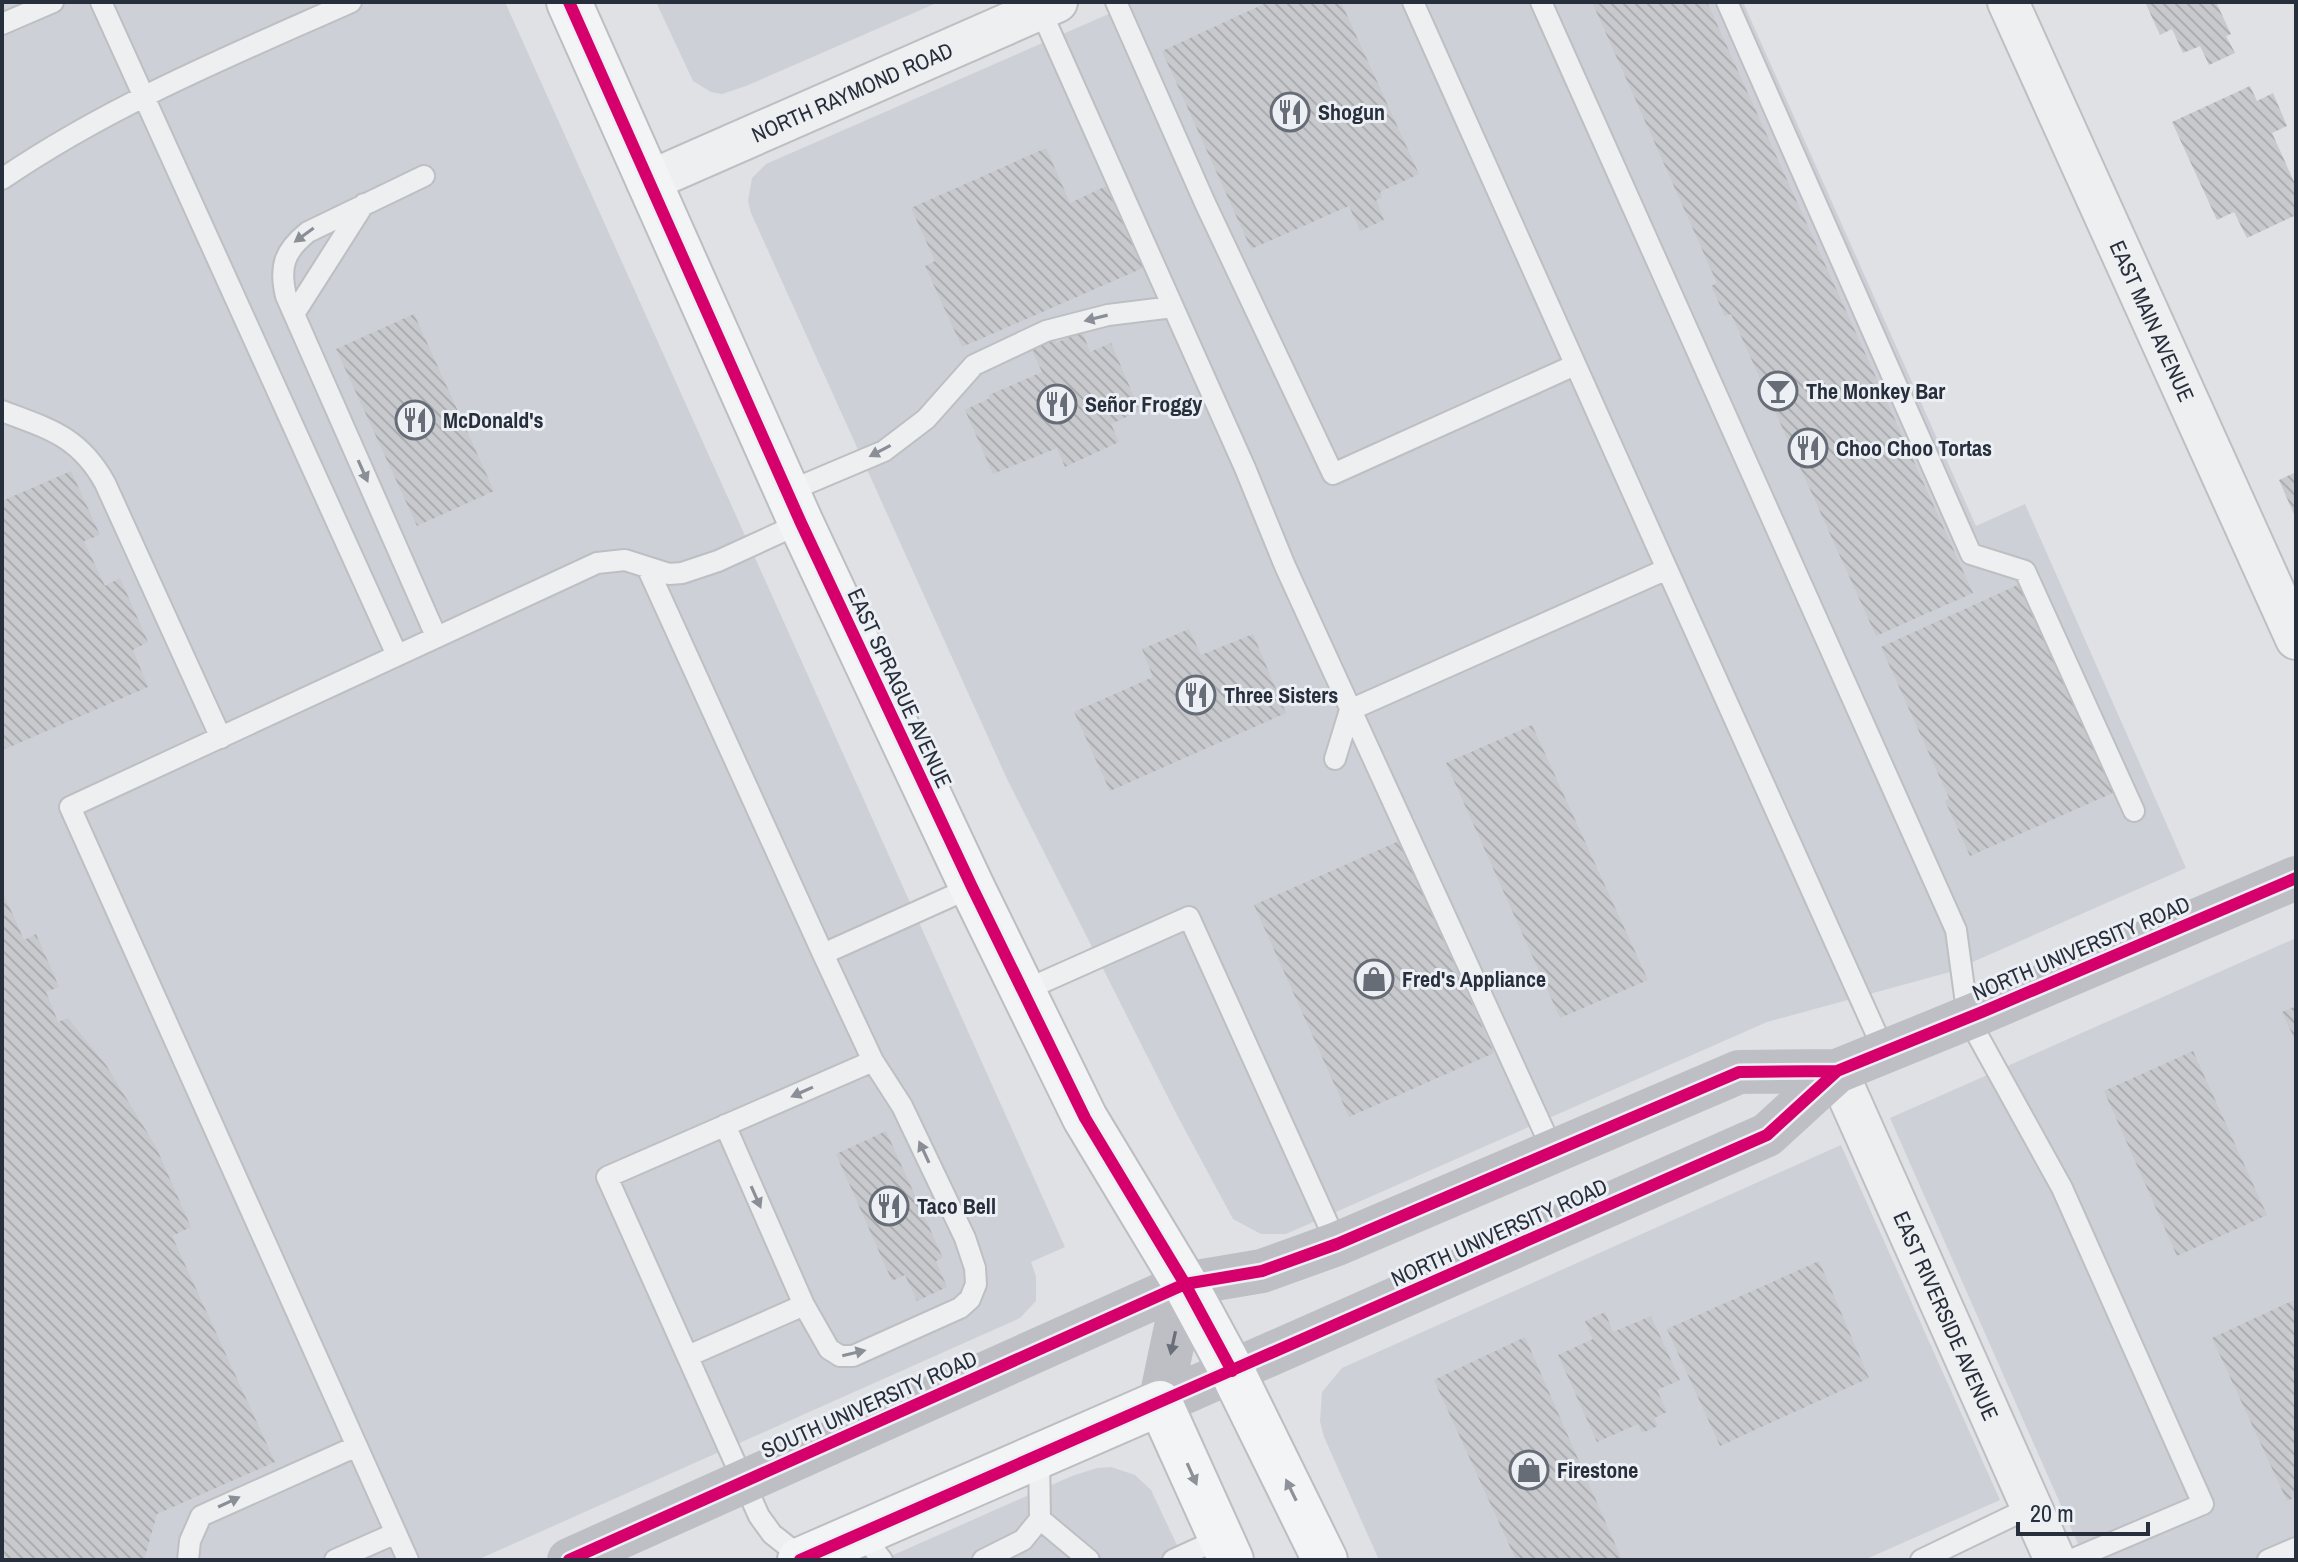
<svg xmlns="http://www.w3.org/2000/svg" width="2298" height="1562" font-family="'Archivo Narrow',sans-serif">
  <defs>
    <pattern id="building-back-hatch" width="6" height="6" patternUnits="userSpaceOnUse" patternTransform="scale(2)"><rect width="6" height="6" fill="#c7c9cc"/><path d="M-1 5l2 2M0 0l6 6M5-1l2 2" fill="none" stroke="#abadb0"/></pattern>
  </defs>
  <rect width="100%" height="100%" fill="#dfe1e4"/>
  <path fill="#cdd0d7" d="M2,2H505L1065,1247L1031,1262L1036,1276V1301L1020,1318L477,1560H2Z
    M656,2H939L746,86L722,94L711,92L693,81Z
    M1136,2H1743L1976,526L2025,504L2186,868L1950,972L1767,1022L1286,1234H1261L1233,1219L1178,1117L1007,779L751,213L748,201L752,178L766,164Z
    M2296,938V1560H2085L1890,1118Z
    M1841,1145L2000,1500L1864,1560H1379L1324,1437L1320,1421L1322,1392L1342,1368Z
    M1111,1467L1135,1475L1151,1490L1184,1560H882L1072,1476L1097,1468Z"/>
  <path fill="url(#building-back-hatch)" d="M1268,2H1341L1419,174L1380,192L1382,198L1376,200L1384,220L1360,231L1349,206L1251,249L1162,51Z
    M1592,2H1707L1973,593L1876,636L1731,314L1725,316L1711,286L1717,283Z
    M2145,2H2216L2231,34L2226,36L2235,53L2209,65L2200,46L2183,53L2172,29L2160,35Z
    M2250,86L2257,101L2273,93L2287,126L2272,133L2296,186V215L2247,238L2234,212L2217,220L2172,122Z
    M1046,148L1070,203L1106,186L1143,268L962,347L925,266L935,261L911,208Z
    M414,314L494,491L417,526L336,349Z
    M1082,331L1090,352L1111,343L1140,411L1111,424L1119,442L1065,467L1057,448L993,474L965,410L990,398L989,395L1042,372L1031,348L1054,338L1056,343Z
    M71,471L100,535L84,541L105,586L120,578L148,642L133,650L148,687L5,749L2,743V501Z
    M2296,472V519L2279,480Z
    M2022,583L2115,792L1970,856L1945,801L1949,798L1881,647Z
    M1189,629L1201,655L1253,634L1286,713L1110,791L1074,712L1153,677L1142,649Z
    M1532,725L1648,980L1560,1018L1446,763Z
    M1399,841L1494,1053L1349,1117L1254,905Z
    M2,890L24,940L36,934L59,987L46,992L58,1022L68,1018L106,1065L156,1147L191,1227L172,1236L275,1462L157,1514L144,1560H2Z
    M2296,1006V1042L2282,1012Z
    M2193,1051L2267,1215L2177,1256L2104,1091Z
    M886,1131L943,1258L936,1261L947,1287L917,1301L905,1275L892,1281L836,1154Z
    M1819,1261L1869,1378L1720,1446L1667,1329Z
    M2296,1299V1497L2287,1501L2212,1338Z
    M1605,1312L1613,1332L1651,1316L1680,1380L1657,1390L1667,1412L1654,1418L1658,1426L1642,1433L1638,1424L1597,1442L1558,1355L1593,1339L1585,1321Z
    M1525,1337L1622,1560H1516L1434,1380Z"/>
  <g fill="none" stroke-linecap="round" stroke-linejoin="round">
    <defs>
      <path id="lane" d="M101,2L397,655
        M1116,2L1205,203L1333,474L1575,365
        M1413,2L1667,569
        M1541,2L1956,930L1968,1018L2062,1188L2203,1504L2071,1560
        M1727,2L1971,554L2025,571L2134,811
        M1040,9L1245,468L1285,566L1553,1151
        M2,24L53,2
        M424,176L308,232C284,251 279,267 286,296L436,636
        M2,179C110,105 232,55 351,2
        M294,314L364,204
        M2,411C49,429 79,436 105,483L221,738
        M787,492L884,451L926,419L974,365L1046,331L1108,315L1173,307
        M647,567L823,954L873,1061L902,1106L965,1238L975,1268L976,1284L970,1299L960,1308L853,1356H840L829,1349L804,1305L725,1125
        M1335,759L1350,710L1667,569L1885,1053
        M823,954L972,887
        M1023,991L1189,917L1337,1244
        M688,1356L804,1305
        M1040,1519L1089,1560
        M862,1534L882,1560
        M188,1560L190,1541L201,1516L357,1446
        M335,1560L396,1533
        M408,1560L70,807L597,563L625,560L669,574L682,573L718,561L801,523
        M805,1560L772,1534L759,1516L607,1177L873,1061
        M983,1560L1023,1540L1040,1519L1039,1456
        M1173,1560L1221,1538
        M1921,1560L2031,1507
        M2268,1560L2296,1548"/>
      <g id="street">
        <path id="s1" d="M2008,2L2296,639"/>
        <path id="s2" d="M647,182L1057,2"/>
        <path id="s3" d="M1837,1071L2055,1560"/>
      </g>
      <path id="primary" d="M569,2L801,523L972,887L1085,1118L1185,1284L1232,1371L1325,1560
        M800,1560L1160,1403L1231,1560"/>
    </defs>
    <use href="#lane" stroke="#bdbfc2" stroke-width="24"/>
    <use href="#street" stroke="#bdbfc2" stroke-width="44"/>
    <use href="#primary" stroke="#bcbec1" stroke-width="48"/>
    <use href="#lane" stroke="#eeeff1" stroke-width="20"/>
    <use href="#street" stroke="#eeeff1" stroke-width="40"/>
    <path stroke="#bdbfc4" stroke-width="44" d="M1160,1403L1767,1135L1837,1071
      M1160,1403L1185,1284
      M569,1560L1185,1284L1262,1271L1337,1244L1739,1072L1837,1071L1982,1012L2296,878"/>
    <use href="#primary" stroke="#f3f4f5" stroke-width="44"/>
    <defs>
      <path id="cycleway" d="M569,2L801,523L972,887L1085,1118L1185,1284L1232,1371
        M569,1560L1185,1284L1262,1271L1337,1244L1739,1072L1837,1071L1982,1012L2296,878
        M800,1560L1767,1135L1837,1071"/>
    </defs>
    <use href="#cycleway" stroke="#eceff4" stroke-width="17"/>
    <use href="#cycleway" stroke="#d6006c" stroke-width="12"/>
  </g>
  <defs><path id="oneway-solid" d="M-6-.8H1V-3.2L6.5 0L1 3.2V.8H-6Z" transform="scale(2)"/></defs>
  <g fill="#8a8e96">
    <use href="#oneway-solid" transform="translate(304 235) rotate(144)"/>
    <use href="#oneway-solid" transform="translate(1096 318) rotate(166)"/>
    <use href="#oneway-solid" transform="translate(880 451) rotate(152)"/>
    <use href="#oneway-solid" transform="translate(363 471) rotate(66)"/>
    <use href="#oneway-solid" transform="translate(802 1092) rotate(156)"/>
    <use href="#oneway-solid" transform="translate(924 1152) rotate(-115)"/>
    <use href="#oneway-solid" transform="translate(756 1197) rotate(66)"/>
    <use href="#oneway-solid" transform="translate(854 1353) rotate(-13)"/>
    <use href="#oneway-solid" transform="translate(229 1502) rotate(-25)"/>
  </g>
  <use fill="#6a6f79" href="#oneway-solid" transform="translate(1173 1343) rotate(102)"/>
  <g fill="#8d9198">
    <use href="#oneway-solid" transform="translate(1192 1474) rotate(66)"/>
    <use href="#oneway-solid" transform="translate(1291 1490) rotate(-116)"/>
  </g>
  <defs>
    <symbol id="restaurant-ring" viewBox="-11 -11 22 22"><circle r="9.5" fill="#eceff4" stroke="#676d77" stroke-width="1.5"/><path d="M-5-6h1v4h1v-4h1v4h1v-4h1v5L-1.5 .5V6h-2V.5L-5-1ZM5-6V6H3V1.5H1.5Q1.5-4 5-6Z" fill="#676d77"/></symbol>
    <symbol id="bar-ring" viewBox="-11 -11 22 22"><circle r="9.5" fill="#eceff4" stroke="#676d77" stroke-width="1.5"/><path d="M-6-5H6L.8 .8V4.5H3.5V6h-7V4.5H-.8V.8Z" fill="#676d77"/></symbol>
    <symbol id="shop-ring" viewBox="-11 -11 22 22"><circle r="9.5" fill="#eceff4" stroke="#676d77" stroke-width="1.5"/><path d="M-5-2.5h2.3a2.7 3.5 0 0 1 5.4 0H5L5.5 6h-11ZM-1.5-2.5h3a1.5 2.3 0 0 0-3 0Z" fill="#676d77"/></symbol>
  </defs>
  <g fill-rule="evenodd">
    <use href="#restaurant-ring" x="1268" y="90" width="44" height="44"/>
    <use href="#bar-ring" x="1756" y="369" width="44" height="44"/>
    <use href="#restaurant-ring" x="1035" y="382" width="44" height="44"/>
    <use href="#restaurant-ring" x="393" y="398" width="44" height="44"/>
    <use href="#restaurant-ring" x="1786" y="426" width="44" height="44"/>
    <use href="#restaurant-ring" x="1174" y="673" width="44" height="44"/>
    <use href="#shop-ring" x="1352" y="957" width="44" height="44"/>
    <use href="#restaurant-ring" x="867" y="1184" width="44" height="44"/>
    <use href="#shop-ring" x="1507" y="1448" width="44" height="44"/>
  </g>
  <g text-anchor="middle" stroke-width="6" stroke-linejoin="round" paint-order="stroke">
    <g font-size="22" fill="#272e3c" stroke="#eceff4">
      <text dy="8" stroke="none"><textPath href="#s2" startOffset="224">NORTH RAYMOND ROAD</textPath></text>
      <text dy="8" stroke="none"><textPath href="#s1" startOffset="350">EAST MAIN AVENUE</textPath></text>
      <text transform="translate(900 688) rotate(65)" y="8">EAST SPRAGUE AVENUE</text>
      <text transform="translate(2081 948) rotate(-23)" y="8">NORTH UNIVERSITY ROAD</text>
      <text transform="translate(1499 1232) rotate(-24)" y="8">NORTH UNIVERSITY ROAD</text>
      <text dy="8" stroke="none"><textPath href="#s3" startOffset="268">EAST RIVERSIDE AVENUE</textPath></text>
      <text transform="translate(869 1404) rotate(-24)" y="8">SOUTH UNIVERSITY ROAD</text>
    </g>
    <g font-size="22" font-weight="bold" fill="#272e3c" stroke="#eceff4" text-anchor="start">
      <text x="1318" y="120">Shogun</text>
      <text x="1806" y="399">The Monkey Bar</text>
      <text x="1085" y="412">Señor Froggy</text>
      <text x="443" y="428">McDonald's</text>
      <text x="1836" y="456">Choo Choo Tortas</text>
      <text x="1224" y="703">Three Sisters</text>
      <text x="1402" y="987">Fred's Appliance</text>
      <text x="917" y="1214">Taco Bell</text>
      <text x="1557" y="1478">Firestone</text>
    </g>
  </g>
  <rect width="2298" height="1562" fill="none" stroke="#272e3c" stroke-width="8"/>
  <path d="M2018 1522v12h130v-12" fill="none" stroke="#272e3c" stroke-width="4"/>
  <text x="2030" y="1522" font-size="24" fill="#272e3c" stroke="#eceff4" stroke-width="6" paint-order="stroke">20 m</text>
</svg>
